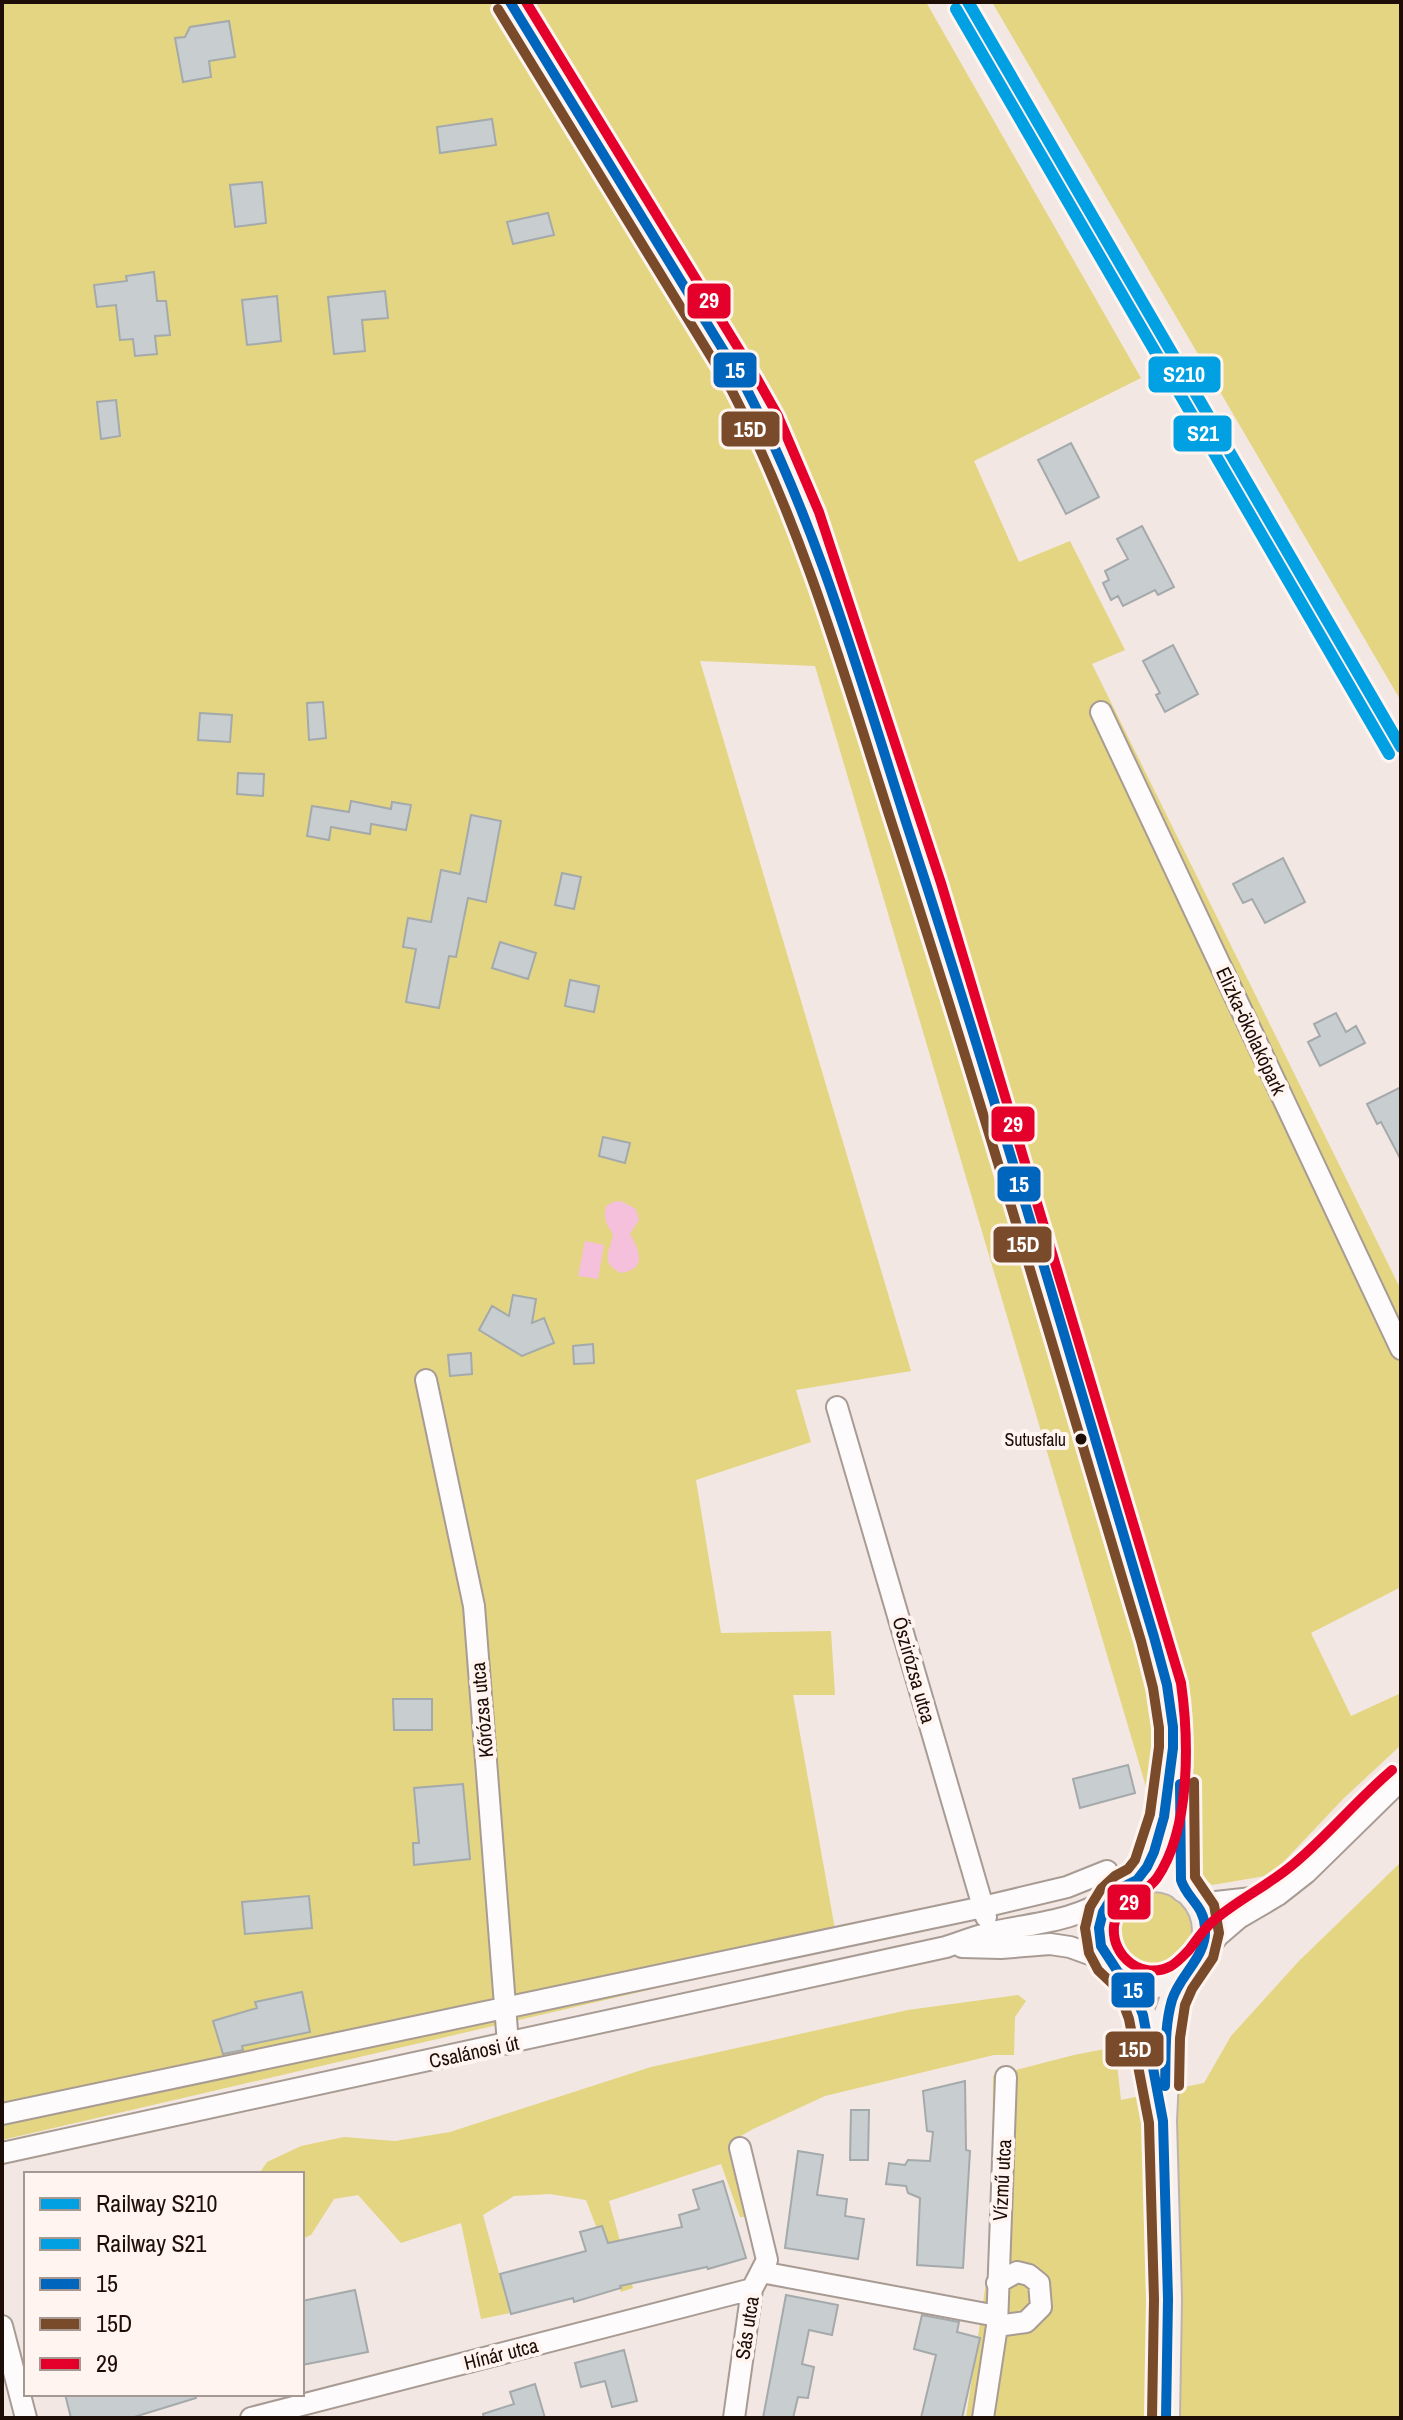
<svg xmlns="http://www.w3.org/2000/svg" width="1403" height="2420" font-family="'Archivo Narrow',sans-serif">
  <rect width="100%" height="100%" fill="#f2e7e2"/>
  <path fill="#e3d581" d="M2,2H926L1141,378L974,461L1019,562L1070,541L1125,650L1092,664L1401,1290V1587L1311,1633L1351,1716L1401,1693V1745L1344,1798L1271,1875L1212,1885L1190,1866L1180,1781L1149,1797L815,666L700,661L911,1371L796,1390L811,1442L696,1480L721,1633L831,1631L835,1695H793L838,1946L2,2140Z
    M992,2H1401V701Z
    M1401,1862V2418H966L992,2242L993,2076L1074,2055L1115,2047L1121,2100L1204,2083L1231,2036L1298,1962Z
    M1113 1931a41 41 0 1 1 82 0a41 41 0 1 1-82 0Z
    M1018,1995L1026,2001L1015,2017L1014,2055H994L825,2096L753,2129L732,2141L751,2217H740L721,2164L609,2201L633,2288L621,2292L586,2200L550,2194L514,2196L483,2215L510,2313L481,2319L461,2223L401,2243L358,2195L334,2199L311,2235L302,2239V2174H259L267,2162L301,2146L344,2137L395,2141L450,2132L651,2067L908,2010Z"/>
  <path fill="#f5c0dc" d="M621,1201L636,1209L639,1220L630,1234C639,1250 648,1269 621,1273C598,1262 611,1251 613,1234C606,1224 603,1217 606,1206L613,1202Z
    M585,1241L604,1245L598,1279L578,1276Z"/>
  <path fill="#c8ced0" stroke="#a4a9ab" stroke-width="2" d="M229,21L235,57L209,61L211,77L183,82L175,38L185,37L190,27Z
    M492,119L496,145L440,153L437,127Z
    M262,182L266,223L235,227L230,185Z
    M548,213L554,235L513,244L507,222Z
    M154,272L157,301H166L170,335L155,336L157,354L135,356L133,339L120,340L116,305L97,307L94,285L127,281L126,276Z
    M385,291L388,318L362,320L365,351L334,354L328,297Z
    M277,296L281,341L247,345L242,300Z
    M116,400L120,436L101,439L97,402Z
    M1071,443L1099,497L1066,514L1038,460Z
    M1142,526L1174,587L1158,595L1155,590L1123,606L1118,596L1111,600L1103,583L1109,580L1105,571L1128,559L1117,539Z
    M1173,645L1198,694L1165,712L1156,695L1160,693L1143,661Z
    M323,702L326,738L309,740L307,703Z
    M200,713L232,715L230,742L198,740Z
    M238,773L264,774L263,796L237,794Z
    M351,801L391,809L392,802L411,805L406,830L371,824L370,834L331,827L329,840L307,836L312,806L349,812Z
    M471,815L501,821L486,902L468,898L456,957L449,956L439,1008L406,1002L416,949L403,947L408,918L431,922L441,870L460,874Z
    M1283,858L1305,902L1265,923L1252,899L1243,903L1233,884Z
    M562,873L581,877L574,909L555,905Z
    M500,942L536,953L528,979L492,968Z
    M570,980L599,986L594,1012L565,1006Z
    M1336,1013L1346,1032L1356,1026L1365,1043L1320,1066L1308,1042L1320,1036L1314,1024Z
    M1401,1087V1160L1381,1122L1377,1124L1367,1104Z
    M603,1137L630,1143L625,1163L599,1156Z
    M513,1295L536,1299L532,1323L544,1318L554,1343L522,1356L479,1330L492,1306L509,1316Z
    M593,1344L594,1363L574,1364L573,1346Z
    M471,1353L472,1374L450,1376L448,1355Z
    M393,1699H432V1730H394Z
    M1128,1765L1135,1793L1080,1808L1073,1779Z
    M463,1784L470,1859L414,1865L413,1843H419L414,1788Z
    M309,1896L312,1928L245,1934L242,1902Z
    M302,1992L310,2032L242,2046L243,2050L223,2054L213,2021L257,2008L255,2002Z
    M965,2081L966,2150L970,2151L963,2268L917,2265L920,2198L908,2193L906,2186L886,2184L889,2163L905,2165L908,2160L930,2161L933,2132L927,2131L923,2091Z
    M851,2110H869L868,2160H850Z
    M798,2151L823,2155L817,2195L847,2199L845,2216L864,2219L858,2259L785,2248Z
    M723,2181L746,2258L708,2269L707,2267L620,2286L621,2288L574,2302L573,2298L511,2314L500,2274L586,2251L580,2232L602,2226L608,2243L682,2227L679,2215L699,2209L693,2190Z
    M355,2290L368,2352L302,2365V2301Z
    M786,2295L838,2305L832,2335L809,2330L802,2364L814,2367L808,2398L798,2397L793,2418H763Z
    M922,2315L959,2322L957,2332L980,2338L962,2418H921L936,2355L914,2349Z
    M624,2350L637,2401L612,2407L605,2381L581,2387L575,2363Z
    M535,2384L545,2418H484L483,2414L514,2404L510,2392Z
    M65,2394H196V2398L131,2418H71Z"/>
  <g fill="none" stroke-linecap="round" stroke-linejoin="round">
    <defs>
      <path id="minor" d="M1101,712L1401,1349
        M426,1380L474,1606L508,2044
        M837,1407L986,1917
        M1198,1904L1270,1896
        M962,1947L1001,1948L1050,1944L1070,1947L1109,1961
        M1197,1961L1218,1936L1239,1918L1278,1895L1306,1873L1401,1780
        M2,2114L983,1907L1067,1887L1107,1871
        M2,2153L946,1947C961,1942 977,1936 993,1932C1039,1922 1071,1922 1112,1897
        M761,2272L997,2316
        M2,2326L26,2418
        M997,2326L1026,2322L1041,2307L1039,2283L1029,2275L1017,2272L997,2283
        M251,2418L752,2289
        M734,2418L752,2289L767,2260L740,2148
        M983,2418L997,2326L1006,2077"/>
      <path id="major" d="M510,2L744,384C814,509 850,651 895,787C988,1068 1069,1353 1154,1637L1167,1685L1173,1748L1183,1797L1181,1869L1184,1889
        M1100 1931a53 53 0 1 1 106 0a53 53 0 1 1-106 0Z
        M1137,1880C1159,1851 1164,1819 1169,1784
        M1129,1980L1143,2015L1155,2076
        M1166,2418L1168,2299L1163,2121L1168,2014L1181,1977"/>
    </defs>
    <use href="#minor" stroke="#a89b94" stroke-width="24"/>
    <use href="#major" stroke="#bfb2ac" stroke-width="30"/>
    <use href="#minor" stroke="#fdfbfb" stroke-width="20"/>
    <use href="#major" stroke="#f5f0ee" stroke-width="26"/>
    <defs>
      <path id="bus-1" d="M510,2L744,384C817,524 859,675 907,825C995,1094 1073,1366 1154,1637L1167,1685L1173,1727V1748L1164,1817L1154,1852L1147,1867L1137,1880L1123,1887L1112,1897L1103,1912L1099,1928L1101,1946L1118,1972L1129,1980L1143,2015L1163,2121L1168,2299L1166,2418
        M1165,2086C1166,2057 1164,2027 1172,2000C1180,1974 1207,1957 1205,1928C1204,1905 1187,1899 1181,1880L1180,1784"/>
      <path id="bus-2" d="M498,9L732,391C803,529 845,677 892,824C980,1095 1059,1368 1141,1641L1153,1688L1159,1728V1747L1150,1814L1135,1860L1128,1869L1115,1876L1101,1889L1090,1907L1085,1928L1089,1953L1098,1970L1118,1989L1129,2019L1149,2123L1154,2299L1152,2418
        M1179,2086L1180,2038L1185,2005L1192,1989L1213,1958L1219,1933L1214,1905L1195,1877L1194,1782"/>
      <path id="bus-3" d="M526,2L756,377L778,416L819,512L941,883L1181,1683C1189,1740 1191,1828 1157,1878C1144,1896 1117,1902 1114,1926C1111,1957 1143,1981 1171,1966C1178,1962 1183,1956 1189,1950C1196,1941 1203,1930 1212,1922C1238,1899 1270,1885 1296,1862C1330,1833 1358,1799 1392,1770"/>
    </defs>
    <use href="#bus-1" stroke="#fff4ef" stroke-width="16"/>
    <use href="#bus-2" stroke="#fff4ef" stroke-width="16"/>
    <use href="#bus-3" stroke="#fff4ef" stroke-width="16"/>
    <use href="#bus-1" stroke="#0065bd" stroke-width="10"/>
    <use href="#bus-2" stroke="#7a4b2a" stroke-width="10"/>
    <use href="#bus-3" stroke="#e4002b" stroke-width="10"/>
    <defs>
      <path id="rail-1" d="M968,2L1401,747"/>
      <path id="rail-2" d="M956,9L1389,754"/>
    </defs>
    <use href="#rail-1" stroke="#fff4ef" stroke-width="18"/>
    <use href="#rail-2" stroke="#fff4ef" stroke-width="18"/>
    <use href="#rail-1" stroke="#00a0e3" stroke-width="12"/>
    <use href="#rail-2" stroke="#00a0e3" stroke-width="12"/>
  </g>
  <circle fill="#1e0d06" stroke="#fff4ef" stroke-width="3" cx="1081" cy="1439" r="7"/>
  <g text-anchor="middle" stroke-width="8" stroke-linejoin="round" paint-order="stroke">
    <g font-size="18" fill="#1e0d06" stroke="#fff4ef" text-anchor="end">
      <text x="1066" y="1446">Sutusfalu</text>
    </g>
    <g font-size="20" fill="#1e0d06" stroke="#fff4ef">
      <text transform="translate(1251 1031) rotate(65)" y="7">Elizka-ökolakópark</text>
      <text transform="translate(914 1670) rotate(74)" y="7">Őszirózsa utca</text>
      <text transform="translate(482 1710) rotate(-95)" y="7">Kőrózsa utca</text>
      <text transform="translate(474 2052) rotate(-12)" y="7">Csalánosi út</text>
      <text transform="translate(1002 2180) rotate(-87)" y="7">Vízmű utca</text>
      <text transform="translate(747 2328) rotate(-81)" y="7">Sás utca</text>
      <text transform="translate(501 2354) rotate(-14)" y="7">Hínár utca</text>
    </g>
  </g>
  <g stroke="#fff4ef" stroke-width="3">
    <rect x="686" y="282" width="46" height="38" rx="8" fill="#e4002b"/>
    <rect x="712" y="351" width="46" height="38" rx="8" fill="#0065bd"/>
    <rect x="1147" y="355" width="75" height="39" rx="8" fill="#00a0e3"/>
    <rect x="720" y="410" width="61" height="38" rx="8" fill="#7a4b2a"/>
    <rect x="1172" y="414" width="61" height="39" rx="8" fill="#00a0e3"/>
    <rect x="990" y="1105" width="46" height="38" rx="8" fill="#e4002b"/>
    <rect x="996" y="1165" width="46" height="38" rx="8" fill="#0065bd"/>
    <rect x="992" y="1225" width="61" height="39" rx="8" fill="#7a4b2a"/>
    <rect x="1106" y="1883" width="46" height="38" rx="8" fill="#e4002b"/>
    <rect x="1110" y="1971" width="46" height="38" rx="8" fill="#0065bd"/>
    <rect x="1104" y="2030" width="61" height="38" rx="8" fill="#7a4b2a"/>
  </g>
  <g font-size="22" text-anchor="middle" font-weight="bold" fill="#fff">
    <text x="709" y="308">29</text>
    <text x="735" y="378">15</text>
    <text x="1184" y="382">S210</text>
    <text x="750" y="437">15D</text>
    <text x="1203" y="441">S21</text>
    <text x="1013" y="1132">29</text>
    <text x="1019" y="1192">15</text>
    <text x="1023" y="1252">15D</text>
    <text x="1129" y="1910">29</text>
    <text x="1133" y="1998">15</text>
    <text x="1135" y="2057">15D</text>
  </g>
  <rect width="1403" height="2420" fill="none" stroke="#1e0d06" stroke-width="8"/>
  <rect x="24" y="2172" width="280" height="224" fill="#fff4ef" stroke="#a59892" stroke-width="2"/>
  <rect x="40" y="2198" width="40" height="12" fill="#00a0e3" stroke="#a59892" stroke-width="2"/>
  <text x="96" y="2212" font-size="24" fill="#1e0d06">Railway S210</text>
  <rect x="40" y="2238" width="40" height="12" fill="#00a0e3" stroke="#a59892" stroke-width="2"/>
  <text x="96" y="2252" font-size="24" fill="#1e0d06">Railway S21</text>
  <rect x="40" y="2278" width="40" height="12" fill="#0065bd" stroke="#a59892" stroke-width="2"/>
  <text x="96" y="2292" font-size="24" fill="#1e0d06">15</text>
  <rect x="40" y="2318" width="40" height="12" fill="#7a4b2a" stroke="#a59892" stroke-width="2"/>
  <text x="96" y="2332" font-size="24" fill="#1e0d06">15D</text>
  <rect x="40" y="2358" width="40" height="12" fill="#e4002b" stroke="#a59892" stroke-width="2"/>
  <text x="96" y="2372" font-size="24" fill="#1e0d06">29</text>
</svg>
